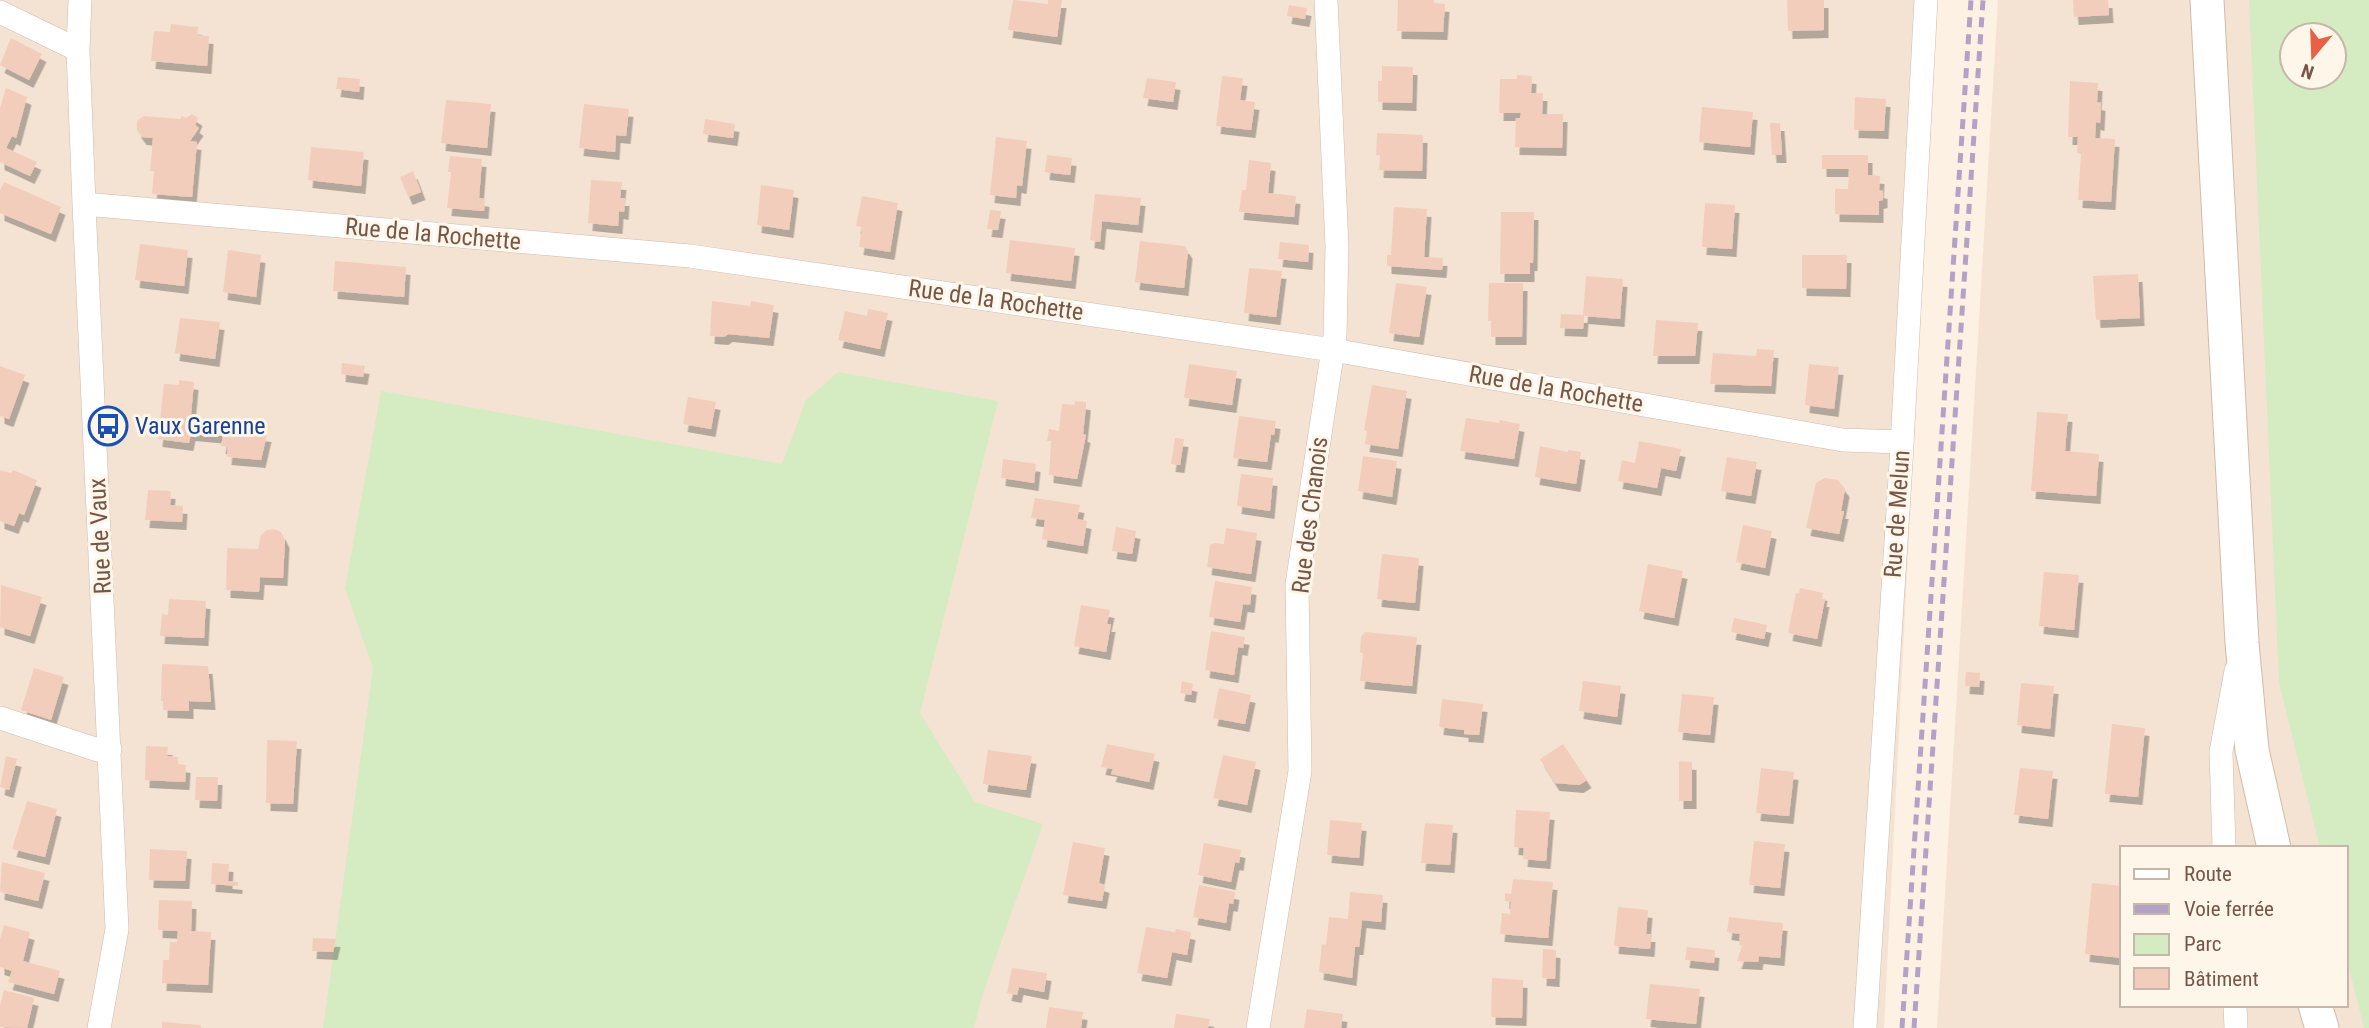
<svg xmlns="http://www.w3.org/2000/svg" width="2369" height="1028" font-family="'Roboto Condensed',sans-serif">
  <defs>
    <filter id="shadow"><feDropShadow dx="4.5" dy="8" stdDeviation="0" flood-color="#0004"/></filter>
  </defs>
  <rect width="100%" height="100%" fill="#fdf1e4"/>
  <path fill="#f4e3d2" d="M0,0H1936L1884,1028H0Z
    M1998,0H2251L2323,848H2122V1005H2346V938L2369,1028H1937Z"/>
  <path fill="#d5ebc2" fill-rule="evenodd" d="M2249,0H2369V1028H2364L2346,956V848H2320L2279,683ZM2292,35H2334V77H2292Z
    M838,372L998,401L920,713L975,802L1043,824L982,996L974,1028H323L373,668L345,588L381,391L782,464L806,400Z"/>
  <path fill="#f3cdbb" filter="url(#shadow)" d="M1013,0L1048,4V0H1062L1057,37L1008,30Z
    M1398,0H1434V3L1445,4L1443,32L1397,31Z
    M1787,0H1824V30L1788,31Z
    M2073,0H2108L2109,15L2074,17Z
    M1289,5L1307,8L1305,19L1287,16Z
    M171,24L198,27L197,35L209,36L207,66L151,61L154,31L170,32Z
    M11,38L42,54L29,80L0,65Z
    M1382,66L1413,67L1412,103L1378,102V81H1382Z
    M1517,75L1532,76L1531,93H1543L1542,114H1563L1562,148L1515,147L1516,118H1520L1521,113H1499L1500,79H1517Z
    M1222,76L1243,78L1240,100L1255,102L1251,130L1216,126Z
    M338,77L360,79L359,92L336,89Z
    M1147,78L1176,82L1173,102L1143,98Z
    M2070,81L2098,83L2097,102L2101,103L2100,123L2096,122L2095,138L2115,139L2111,202L2078,200L2081,154L2077,153L2078,137H2068Z
    M6,88L27,97L16,138L12,136L6,148L37,162L30,176L0,162V108Z
    M1855,97L1886,99L1884,131L1854,130Z
    M446,100L491,104L487,148L441,143Z
    M584,104L629,109L626,136L616,135L615,152L579,148Z
    M1702,107L1753,112L1750,147L1699,142Z
    M192,114L198,118L195,125L199,128L190,141L197,142L192,197L152,194L154,171H150L153,138L142,137L137,130V121L144,116L180,119L182,116L186,118Z
    M705,119L735,124L733,138L703,134Z
    M1770,123H1780L1782,155H1772Z
    M1377,133L1423,135L1422,171L1379,170L1380,155H1376Z
    M996,137L1027,141L1022,186L1017,185L1016,198L990,195Z
    M311,147L364,152L361,186L308,180Z
    M1047,155L1072,158L1070,175L1045,172Z
    M1822,155H1868V175L1880,176L1879,190L1883,191V200L1879,201V215L1835,214V189H1848L1849,169H1822Z
    M450,156L482,159L479,198L485,199L484,211L447,208L451,172H448Z
    M1249,160L1271,163L1268,193L1296,196L1294,217L1239,212L1242,190H1246Z
    M413,171L421,192L408,197L400,177Z
    M591,180L622,182L620,198H625L624,212L619,211L618,226L588,223Z
    M4,182L61,207L51,234L0,213V190Z
    M761,185L794,190L789,230L757,225Z
    M1095,194L1141,198L1138,225L1102,221L1100,242L1090,240Z
    M862,196L898,203L890,252L859,247L862,227L856,226Z
    M1705,203L1735,205L1732,249L1702,247Z
    M1394,207L1427,209L1424,257L1443,258L1442,270L1387,266V255H1391Z
    M990,210L1001,211L998,230L987,229Z
    M1501,212H1534L1533,263H1530V274H1500Z
    M1010,240L1075,248L1071,281L1006,273Z
    M1140,241L1185,246L1188,251L1184,288L1135,282Z
    M1280,242L1309,245L1308,262L1278,259Z
    M140,244L188,250L184,286L135,280Z
    M228,250L261,255L256,297L223,292Z
    M1802,255H1847L1846,289L1802,288Z
    M335,261L406,267L404,297L333,291Z
    M1249,268L1282,271L1276,317L1244,313Z
    M2138,274L2140,318L2096,320L2093,276Z
    M1586,276L1623,279L1620,319L1584,316L1583,329L1560,328L1561,314L1583,315Z
    M1396,283L1427,287L1419,337L1389,333Z
    M1489,283H1523L1522,337H1491V321H1488Z
    M712,301L750,306L751,301L774,305L769,338L728,334L724,337L710,336Z
    M868,309L888,313L880,349L838,340L845,311L867,316Z
    M180,318L220,322L215,359L175,353Z
    M1656,320L1698,323L1695,356H1653Z
    M1757,349L1774,350L1771,386L1710,384L1713,353L1756,356Z
    M342,363L365,366L363,377L341,374Z
    M1189,364L1237,371L1232,405L1184,398Z
    M1809,364L1839,367L1834,409L1805,405Z
    M0,366L25,375L9,419L0,416Z
    M179,380L194,382L190,425L267,434L261,460L227,457L228,447L221,446L223,436L191,433L189,443L158,439L164,384L179,385Z
    M1372,385L1407,391L1398,449L1365,444L1367,431L1364,430Z
    M688,397L716,402L711,429L683,424Z
    M1075,401L1086,402V406L1083,434L1086,435L1077,479L1049,475L1051,441H1047L1049,429L1059,431L1062,404L1074,405Z
    M2037,412L2068,414L2065,451L2099,454L2096,496L2031,491Z
    M1239,416L1276,421L1274,435L1271,434L1267,462L1233,458Z
    M1466,418L1499,423L1500,420L1520,424L1514,459L1460,451Z
    M1175,438L1184,439L1180,465L1171,464Z
    M1639,441L1681,449L1676,471L1661,468L1657,488L1618,481L1622,460L1635,463Z
    M1540,446L1568,452V450L1581,452L1576,484L1535,477Z
    M1363,456L1397,461L1392,497L1358,491Z
    M1727,457L1757,462L1751,496L1721,491Z
    M1003,459L1036,464L1034,483L1001,478Z
    M0,470L11,473L13,470L37,480L24,515L19,513L14,526L0,521Z
    M1241,474L1273,478L1270,511L1237,506Z
    M1825,478L1838,480L1845,489L1841,511H1844L1839,534L1806,528L1816,483Z
    M148,490L171,491L170,505L183,506L182,522L145,520Z
    M1035,498L1080,505L1077,519L1087,521L1083,546L1042,539L1045,520L1031,518Z
    M1743,525L1772,531L1765,568L1736,562Z
    M1116,527L1136,531L1132,554L1112,551Z
    M1226,528L1257,533L1251,574L1207,567L1210,545L1214,543L1224,544Z
    M274,529L281,532L285,540L283,578L260,577L259,592L226,590L227,548L258,549L261,535L267,530Z
    M1382,554L1419,558L1415,603L1377,599Z
    M1648,564L1683,571L1674,618L1639,611Z
    M2044,572L2079,575L2074,630L2039,626Z
    M1215,581L1252,587L1250,605L1243,604L1240,622L1209,617Z
    M1,585L42,597L30,636L0,627Z
    M1800,588L1823,593L1822,599H1825L1817,639L1788,633L1796,593L1799,594Z
    M169,599L206,601L204,638L160,636L162,614L168,615Z
    M1081,605L1110,610L1107,624H1111L1106,652L1074,646Z
    M1734,618L1767,625L1764,639L1731,632Z
    M1211,631L1245,637L1243,648L1238,647L1234,675L1205,670Z
    M1365,632L1417,637L1412,686L1360,681L1363,654L1360,652L1361,637Z
    M162,664L208,666L211,702L189,701V711L163,710V701H161Z
    M34,668L64,677L51,720L21,710Z
    M1966,672L1980,673L1979,687L1965,686Z
    M1182,681L1193,684L1191,695L1180,693Z
    M1583,681L1621,686L1617,717L1579,711Z
    M2021,683L2054,686L2050,729L2017,725Z
    M1219,688L1251,695L1245,724L1213,718Z
    M1682,694L1714,697L1710,735L1678,732Z
    M1442,699L1483,704L1479,735L1464,734V730L1439,727Z
    M2112,724L2145,728L2138,797L2105,794Z
    M267,740L297,741L293,804L266,803Z
    M1107,744L1155,754L1149,782L1111,774L1113,769L1101,767Z
    M1563,744L1587,780L1579,785L1555,783L1540,759Z
    M146,746L168,747L167,756L178,757V764L186,765L185,782L145,780Z
    M988,750L1032,756L1026,790L983,784Z
    M1223,755L1256,762L1247,805L1213,798Z
    M6,756L17,759L9,790L0,787Z
    M1679,761L1692,762V801H1679Z
    M1761,768L1794,772L1789,816L1756,813Z
    M2020,768L2053,771L2048,819L2014,815Z
    M196,777H218L217,801L195,800Z
    M27,801L57,809L45,857L12,849Z
    M1516,810L1550,812L1546,861L1523,859L1524,848L1514,847Z
    M1330,820L1362,823L1359,858L1327,855Z
    M1425,823L1453,825L1450,865L1421,863Z
    M1754,841L1785,844L1780,888L1749,885Z
    M1073,842L1105,848L1099,883L1105,885L1102,901L1063,895Z
    M1204,843L1241,850L1239,863L1235,862L1231,882L1198,875Z
    M150,849L187,851L185,881L149,880Z
    M2,862L45,873L38,901L0,892Z
    M212,863L229,864L228,881L238,882V886L211,884Z
    M1513,879L1553,882L1548,938L1500,934L1502,913L1510,914L1511,902L1505,901V893L1511,894Z
    M2092,883L2122,886V958L2085,954Z
    M1199,885L1235,892L1233,904L1229,903L1226,923L1193,917Z
    M1350,892L1383,895L1381,922L1362,920L1359,947H1355L1352,978L1319,972L1322,944L1326,945L1329,917L1348,919Z
    M159,900L192,901L191,931L211,932L208,985L162,983L163,960H169L170,942H177L178,931L158,930Z
    M1618,907L1648,910L1646,934H1651L1650,949L1614,946Z
    M1729,917L1783,923L1780,958L1759,956L1758,962L1737,961L1742,946L1739,945L1740,934L1727,932Z
    M4,925L30,932L23,961L60,971L54,994L8,982L12,971L0,967V939Z
    M1146,927L1175,932L1176,929L1191,932L1187,955L1172,952L1167,978L1137,973Z
    M313,938L336,939L333,952L312,951Z
    M1687,947L1715,950L1714,963L1685,960Z
    M1543,949L1556,950L1555,979L1542,978Z
    M1012,968L1047,973L1044,992L1019,987L1017,995L1007,993Z
    M1492,978L1523,980L1522,1018L1491,1017Z
    M1650,984L1700,989L1696,1024L1646,1019Z
    M4,990L34,998L27,1028L0,1027V1006Z
    M1049,1007L1083,1012L1081,1028H1046Z
    M1307,1009L1343,1014L1341,1028H1304Z
    M1176,1014L1210,1019L1208,1028H1174Z
    M162,1022L201,1025V1028H162Z"/>
  <g fill="none" stroke-linecap="round" stroke-linejoin="round">
    <defs>
      <path id="minor" d="M80,0L78,50L84,204L117,929L99,1028
        M0,12L78,50
        M84,204L690,256L1333,350L1843,440L1902,442
        M0,718L98,750L110,749
        M2224,848L2221,752L2236,671
        M2235,1005L2236,1028
        M1258,1028L1300,771L1297,584L1335,336L1337,247L1326,0
        M1865,1028L1901,463L1926,0"/>
      <path id="secondary" d="M2207,0L2242,643L2252,750L2274,848
        M2315,1005L2322,1028"/>
    </defs>
    <use href="#minor" stroke="#d0baad" stroke-width="24"/>
    <use href="#secondary" stroke="#d3baaa" stroke-width="35"/>
    <use href="#minor" stroke="#fff" stroke-width="23"/>
    <use href="#secondary" stroke="#fff" stroke-width="33"/>
    <path stroke="#b3a2c6" stroke-width="5" stroke-dasharray="10 7" stroke-linecap="butt" d="M1902,1028L1971,0
      M1914,1028L1983,0"/>
  </g>
  <defs>
    <symbol id="bus-ring" viewBox="-11 -11 22 22"><circle r="9.5" fill="#fff6ea" stroke="#1a4fb4" stroke-width="1.5"/><path d="M-5-6H5V4H4V6H2V4H-2V6H-4V4H-5ZM-3.5-4V0h7V-4ZM-3.5 1.2v1.5H-2V1.2ZM2 1.2v1.5H3.5V1.2Z" fill="#1a4fb4"/></symbol>
  </defs>
  <g fill-rule="evenodd">
    <use href="#bus-ring" x="86" y="404" width="44" height="44"/>
  </g>
  <g text-anchor="middle" stroke-width="6" stroke-linejoin="round" paint-order="stroke">
    <g font-size="24" fill="#765649" stroke="#fff6ea">
      <text transform="translate(433 234) rotate(5)" y="8">Rue de la Rochette</text>
      <text transform="translate(996 300) rotate(8)" y="8">Rue de la Rochette</text>
      <text transform="translate(1556 389) rotate(10)" y="8">Rue de la Rochette</text>
      <text transform="translate(1897 514) rotate(-86)" y="8">Rue de Melun</text>
      <text transform="translate(1310 515) rotate(-83)" y="8">Rue des Chanois</text>
      <text transform="translate(100 536) rotate(-93)" y="8">Rue de Vaux</text>
    </g>
    <g font-size="24" fill="#164399" stroke="#fff6ea" text-anchor="start">
      <text x="135" y="434">Vaux Garenne</text>
    </g>
  </g>
  <rect x="2120" y="846" width="228" height="161" fill="#fff6ea" stroke="#c8b6aa" stroke-width="2"/>
  <rect x="2134" y="869" width="35" height="10" fill="#ffffff" stroke="#c8b6aa" stroke-width="2"/>
  <text x="2184" y="881" font-size="21" fill="#765649">Route</text>
  <rect x="2134" y="904" width="35" height="10" fill="#b3a2c6" stroke="#c8b6aa" stroke-width="2"/>
  <text x="2184" y="916" font-size="21" fill="#765649">Voie ferrée</text>
  <rect x="2134" y="934" width="35" height="21" fill="#d5ebc2" stroke="#c8b6aa" stroke-width="2"/>
  <text x="2184" y="951" font-size="21" fill="#765649">Parc</text>
  <rect x="2134" y="968" width="35" height="21" fill="#f3cdbb" stroke="#c8b6aa" stroke-width="2"/>
  <text x="2184" y="986" font-size="21" fill="#765649">Bâtiment</text>
  <g transform="translate(2313 56) rotate(199)"><circle r="33" fill="#fff6ea" stroke="#c8b6aa" stroke-width="2"/>
  <path d="M0-5L12 26L0 18L-12 26Z" fill="#e96046"/>
  <text y="-10" font-size="19" font-weight="bold" text-anchor="middle" fill="#765649">N</text>
  </g>
</svg>
